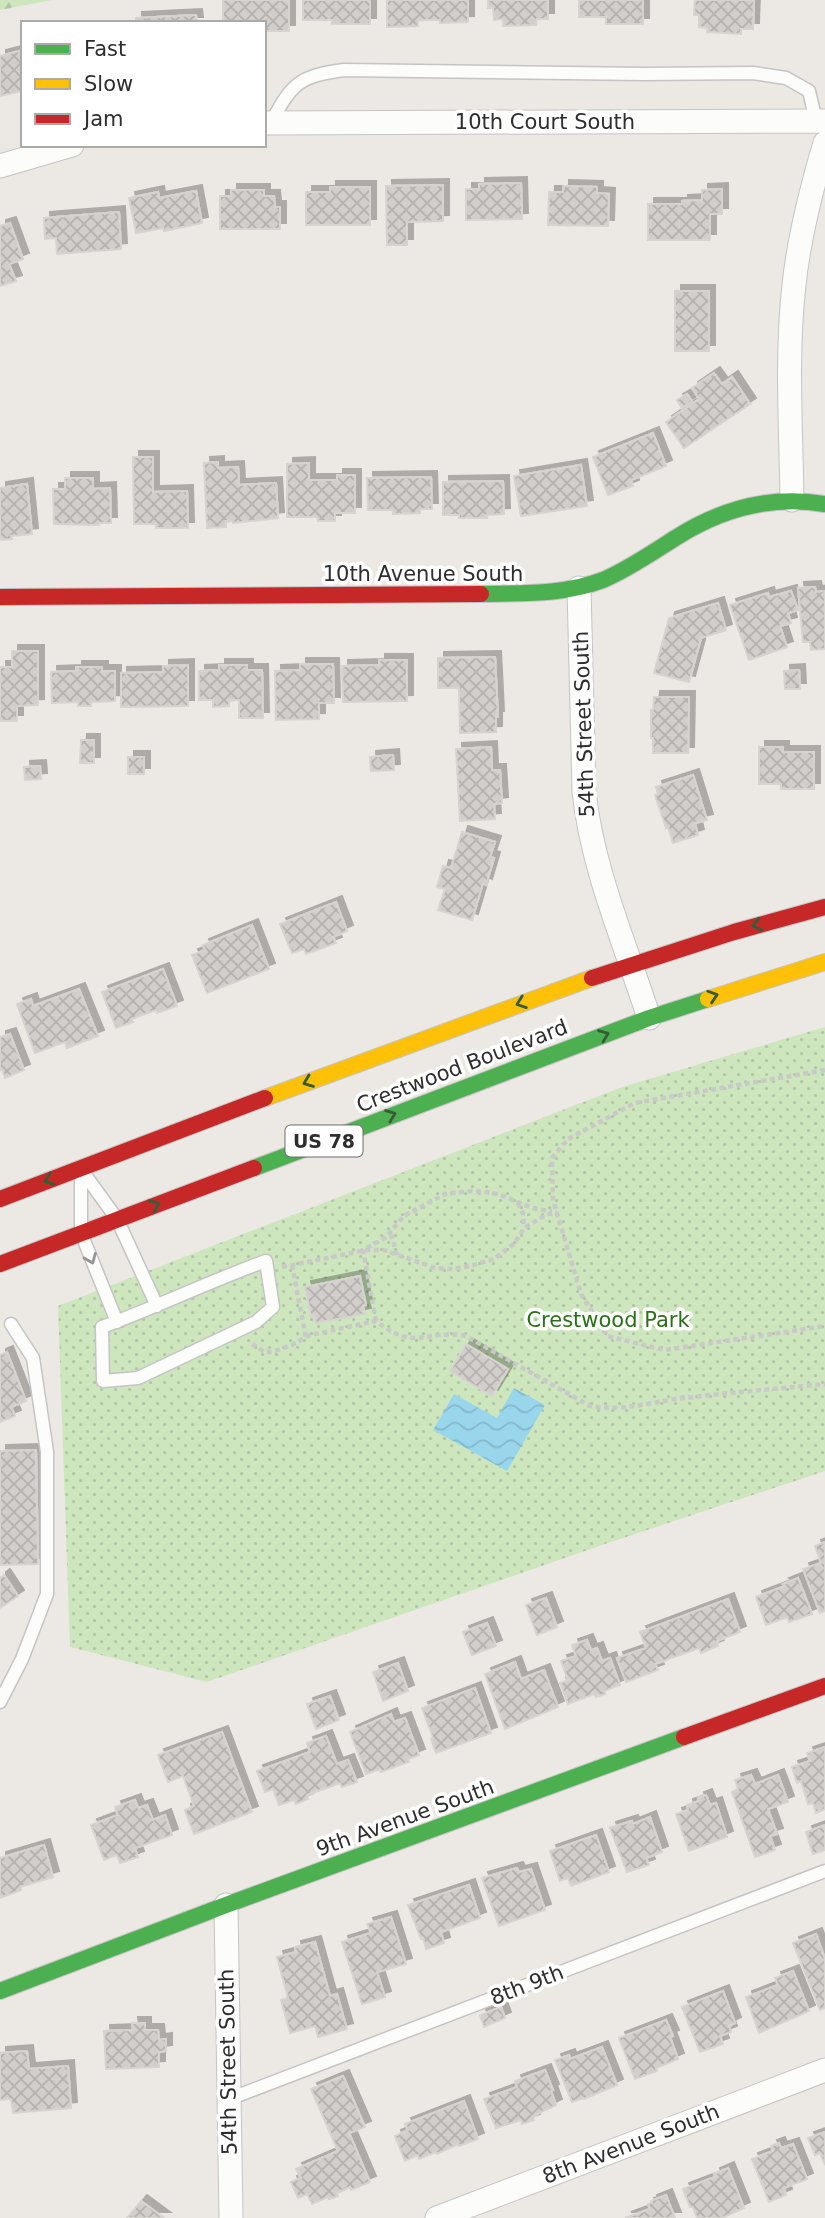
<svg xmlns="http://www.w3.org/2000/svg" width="825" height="2218" font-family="'DejaVu Sans',sans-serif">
  <defs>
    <pattern id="grass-dots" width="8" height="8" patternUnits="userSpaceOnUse" patternTransform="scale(1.75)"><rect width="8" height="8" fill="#cee6be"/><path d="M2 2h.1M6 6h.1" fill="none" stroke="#b1c6a4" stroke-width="1.8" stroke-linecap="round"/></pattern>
    <pattern id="forest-firs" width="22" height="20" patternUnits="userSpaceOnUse" patternTransform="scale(1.75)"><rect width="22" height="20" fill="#cee6be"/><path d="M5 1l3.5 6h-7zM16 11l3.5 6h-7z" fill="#b1c6a4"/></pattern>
    <pattern id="water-waves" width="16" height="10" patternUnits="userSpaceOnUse" patternTransform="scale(1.75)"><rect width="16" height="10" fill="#99d6ec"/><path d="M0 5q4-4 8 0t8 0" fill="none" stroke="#84b8cb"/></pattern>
    <pattern id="building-cross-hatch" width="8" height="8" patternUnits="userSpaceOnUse" patternTransform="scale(1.75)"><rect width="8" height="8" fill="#d1cecb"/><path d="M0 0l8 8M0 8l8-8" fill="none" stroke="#b4b1af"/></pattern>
    <filter id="shadow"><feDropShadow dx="6" dy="-6" stdDeviation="0" flood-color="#0004"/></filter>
  </defs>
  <rect width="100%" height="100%" fill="#ece8e4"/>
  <path fill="url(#grass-dots)" d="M825,1027V1471L608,1543L207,1682L70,1647L58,1306L622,1087Z"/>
  <path fill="url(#forest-firs)" d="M0,0H52L0,10Z"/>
  <path fill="url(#water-waves)" d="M514,1388L545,1405L507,1471L433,1430L454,1394L497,1418Z"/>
  <path fill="url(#building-cross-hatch)" stroke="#d7d4d0" stroke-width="2" filter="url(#shadow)" d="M223,0H289V31H265L264,35V23H223Z
    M303,0H370V24H332V20H303Z
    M387,0H468V22L440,23V20H418V26L387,27Z
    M488,0H548V19H537L536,25L503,26V19L494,20L493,8H488Z
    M579,0H643V24H606V17H579Z
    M695,0H754L753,29H741V34L707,32V28L699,27V15H694Z
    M196,15L197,23H136V18Z
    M23,50V84L20,85L22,91L0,96V56Z
    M521,183L522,219L466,220V189H479V184Z
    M443,185V221L407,222V245H387L386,186Z
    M563,186L597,187V193L609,194L608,226L548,225L549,192H563Z
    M330,187H370V225H306V192H330Z
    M722,189V214H710V240H648V204H682V201L702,200V190Z
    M231,190H264V196H274L275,207H280V229H220V196H231Z
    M196,191L202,223L164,231L163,228L136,233L129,198L158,192L159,198Z
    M119,212L121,249L57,254L56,238L45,239L44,218Z
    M10,223L23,259L9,264L16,281L0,286V226Z
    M675,291H709V351H675Z
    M714,373L722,384L732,377L750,404L684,448L666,422L699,399L692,388Z
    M687,394L692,401L682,408L677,400Z
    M653,433L666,466L631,480L633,486L608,495L593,457Z
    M133,457H153V492L187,491L188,528H156V524H134Z
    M218,462V468L238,467L239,485L276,483L278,518L233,523V521H226V527L207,528L204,463Z
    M309,463V480H337V475H355V513H335V521H318L317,517H287V464Z
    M581,465L587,506L521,516L514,476Z
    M431,477L432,509H420V513L393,514V510H368L367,478Z
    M65,478H93V489L110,488L111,523H99V525L54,524L53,489H65Z
    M503,481L504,514L486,515L487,518H459V515H443V482Z
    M27,484L32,534L11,536L12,539L0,540V488Z
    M815,587L816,592L825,591V649L811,650L810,642H803L798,588Z
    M791,591L798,610L788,613L791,623L780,626L787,647L749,660L730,605L768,593L769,597Z
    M718,603L726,630L701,638L689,682L654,673L669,618Z
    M12,651H38V705L17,706V721H0V667H12Z
    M495,657L498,717H496V732L460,733L459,688H438V658Z
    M379,660H407V701L343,702L342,666L379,665Z
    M300,664H333L334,703H319V719L276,720L275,671L300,670Z
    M188,665V706L121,707V673L163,672V666Z
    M219,665H247V670H262L263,718H239V700H229V706L213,707V700H199V671L219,670Z
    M76,667H102V671H115V701L91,702V706H78V702L52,703L51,672L76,671Z
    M799,670L800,689H785L784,671Z
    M654,697H689L688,753H653V738H651V710H653Z
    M81,740H94V763H80Z
    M491,747L492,770H500L502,803L494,804L495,819L460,821L456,749Z
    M759,747H783V752H814V789H781V784H759Z
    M393,755L394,770L371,771L370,757Z
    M128,757H144V774H128Z
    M40,766L41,779L25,780L24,767Z
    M693,775L707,820L695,823L698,835L673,843L668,827L666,828L655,795L658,794L656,787Z
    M462,832L495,842L490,857L494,858L486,885L483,883L472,920L438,910L445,889L437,887L443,866L451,868Z
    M336,902L347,931L333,937L336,943L306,954L304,949L292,953L280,924Z
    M252,925L269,969L207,993L192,955L205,950L203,945Z
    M163,969L177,1006L157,1013L156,1010L131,1019L133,1022L116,1028L102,992Z
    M79,989L98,1036L67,1048L65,1042L35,1053L17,1004L31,999L33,1006Z
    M10,1034L24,1070L5,1078L2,1070H0V1037Z
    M360,1276L366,1305L363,1306L365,1314L316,1323L314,1316L311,1317L305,1287Z
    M466,1344L508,1369L492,1396L450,1371Z
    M7,1352L26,1401L11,1407L15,1416L0,1422V1355Z
    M36,1450L38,1564L0,1565V1451Z
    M825,1542V1611L820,1613L803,1569L821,1563L815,1546Z
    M4,1575L18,1596L0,1608V1578Z
    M798,1578L812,1614L789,1622L787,1617L766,1625L756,1597L785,1586L783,1584Z
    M546,1598L557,1627L537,1635L526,1605Z
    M728,1599L740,1632L717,1641L718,1646L701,1653L699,1648L655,1664L658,1670L626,1682L617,1658L646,1648L640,1632Z
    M487,1623L496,1646L472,1655L463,1632Z
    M587,1640L591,1650L597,1648L602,1661L610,1658L620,1685L604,1691L605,1694L596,1697L594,1694L568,1704L560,1683L568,1680L561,1661L576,1656L572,1645Z
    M515,1662L521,1679L544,1670L558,1707L505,1729L485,1674Z
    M398,1663L408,1691L383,1701L373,1672Z
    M475,1688L491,1733L436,1753L431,1739L433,1738L422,1708Z
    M330,1696L339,1720L316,1729L307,1704Z
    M391,1714L394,1722L405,1718L419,1755L408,1759L409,1762L381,1772L380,1769L366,1774L350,1732Z
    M222,1732L252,1812L194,1834L185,1810L194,1806L183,1776L168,1782L158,1755Z
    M326,1736L337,1764L348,1760L357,1782L342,1787L340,1783L307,1795L308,1799L296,1804L294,1800L279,1805L273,1789L265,1792L257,1771L310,1752L307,1743Z
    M825,1747V1809L816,1813L813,1803L808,1804L801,1781L797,1783L792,1767L810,1761L807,1753Z
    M751,1775L755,1784L778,1775L788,1802L768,1809L777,1834L770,1836L775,1850L755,1857L732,1792L738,1789L735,1780Z
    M706,1795L710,1805L716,1803L727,1837L689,1851L676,1814L688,1810L687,1805L699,1801L698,1798Z
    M135,1800L138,1808L147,1805L153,1820L165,1815L172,1835L135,1848L138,1857L120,1863L117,1855L104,1860L91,1825L118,1815L115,1807Z
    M650,1817L662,1852L646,1858L649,1865L627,1872L610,1828L632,1821L633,1824Z
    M825,1825V1850L813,1854L806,1832Z
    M596,1835L609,1872L571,1886L568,1878L560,1881L550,1851Z
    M44,1845L53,1877L20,1887L21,1890L0,1898V1858Z
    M517,1868L519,1872L531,1869L545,1910L499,1926L482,1878Z
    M469,1885L480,1918L441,1932L444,1943L426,1949L423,1938L421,1939L408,1905Z
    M391,1917L406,1964L377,1972L385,1997L362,2004L342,1942L371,1933L367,1924Z
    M816,1934L825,1959V2008L820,2010L793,1943Z
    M315,1942L330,1996L337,1994L347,2029L318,2037L315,2026L290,2033L281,2000L288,1998L277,1957L296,1952L295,1947Z
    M793,1971L809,2011L759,2033L746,1997L778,1985L775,1978Z
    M723,1991L735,2023L729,2026L731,2032L720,2036L723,2044L700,2052L682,2007Z
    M501,2007L505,2018L484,2027L480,2015Z
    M666,2020L673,2036L670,2037L678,2059L656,2068L657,2071L635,2079L619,2038Z
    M132,2023H145V2030H158L159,2040L166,2039V2051L159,2052V2067L106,2069L104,2031L133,2030Z
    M602,2047L617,2085L584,2099L583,2098L572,2102L555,2060L569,2055L570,2059Z
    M27,2051L29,2069L68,2066L71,2108L13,2113L11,2099L0,2100V2053Z
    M545,2070L553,2090L551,2091L556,2105L533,2116L534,2120L522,2124L521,2120L496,2128L484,2099L517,2087L515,2081Z
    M343,2076L365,2127L349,2133L370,2182L351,2190L350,2187L337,2193L338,2196L329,2199L328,2197L312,2204L307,2194L298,2198L291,2182L301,2178L296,2169L338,2151L311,2089Z
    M464,2101L478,2139L459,2146L458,2144L437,2154L436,2152L419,2159L418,2155L405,2161L395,2136L408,2130L405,2124Z
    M825,2132V2165L820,2153L815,2155L808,2138Z
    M779,2143L781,2148L793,2144L807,2179L784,2188L786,2195L769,2202L752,2159L773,2151L771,2146Z
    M728,2168L744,2208L722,2218H697L693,2207H690L683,2189L715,2177L714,2174Z
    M666,2195L675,2218H625L650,2209L648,2204L652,2203L651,2201Z
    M141,2201L164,2218H127Z"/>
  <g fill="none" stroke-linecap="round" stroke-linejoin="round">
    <defs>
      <path id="lane" d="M271,123C292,83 299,76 344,70L644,74L753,73L786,78L809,91L816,121
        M81,1172V1233L117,1322
        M83,1172L117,1219L157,1306
        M266,1261L273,1307L256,1322L138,1378L103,1381L102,1327C157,1307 210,1281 266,1261Z
        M0,1702L22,1659L47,1594V1452L33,1358L11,1324
        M229,2099L825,1871"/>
      <path id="street" d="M264,123L825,121
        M0,166L72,145
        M792,500C791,429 786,356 794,285C799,237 811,190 825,143
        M579,588L584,791C592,869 625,943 649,1018
        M226,1905L231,2218
        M437,2218L825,2070"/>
      <path id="fast" d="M481,594C523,593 563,595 603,580C629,569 653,552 677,537C723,508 771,495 825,504
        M254,1168L649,1018L708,999
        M0,1991L226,1905L684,1737"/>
      <path id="slow" d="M708,999L825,962
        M265,1098L592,978"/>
      <path id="jam" d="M0,597L481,594
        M592,978L734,932L825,907
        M0,1199L265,1098
        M0,1264L254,1168
        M684,1737L825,1686"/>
    </defs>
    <use href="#lane" stroke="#c5c4c5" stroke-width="15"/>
    <use href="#street" stroke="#c5c4c5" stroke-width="25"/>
    <use href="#fast" stroke="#c5c4c5" stroke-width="18"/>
    <use href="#slow" stroke="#c5c4c5" stroke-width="18"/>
    <use href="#jam" stroke="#c5c4c5" stroke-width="18"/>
    <path stroke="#c9c9c8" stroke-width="4.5" stroke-dasharray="5 3.5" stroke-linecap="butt" d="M825,1070L635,1103L568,1139L552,1158L553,1200L581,1294L607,1336L664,1350L825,1326
      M518,1203L523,1214L524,1227
      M391,1234L397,1255
      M292,1265L306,1338
      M282,1267L367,1250H384L435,1268L453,1269L470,1266L494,1259L514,1244L524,1228L546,1215L557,1212
      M376,1321L363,1250L385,1238L404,1216L445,1194L471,1191L486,1192L498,1194L535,1209L552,1211
      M252,1344L265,1352H272L292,1345L310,1335L376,1321C414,1352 427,1329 466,1336L590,1406C619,1411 646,1404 675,1399C725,1393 775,1389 825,1384"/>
    <use href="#lane" stroke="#fcfcfb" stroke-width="12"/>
    <use href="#street" stroke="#fcfcfb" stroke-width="23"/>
    <use href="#fast" stroke="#4caf50" stroke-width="16"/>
    <use href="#slow" stroke="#ffc107" stroke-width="16"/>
    <use href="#jam" stroke="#c62828" stroke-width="16"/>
  </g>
  <defs><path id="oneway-chevron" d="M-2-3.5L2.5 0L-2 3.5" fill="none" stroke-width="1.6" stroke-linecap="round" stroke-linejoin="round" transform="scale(1.75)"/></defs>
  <g stroke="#385b3a">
    <use href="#oneway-chevron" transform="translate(757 925) rotate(165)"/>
    <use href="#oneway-chevron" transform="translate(713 996) rotate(-18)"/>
    <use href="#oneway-chevron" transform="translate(521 1003) rotate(160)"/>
    <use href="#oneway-chevron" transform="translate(604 1035) rotate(-21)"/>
    <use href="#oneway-chevron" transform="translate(308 1082) rotate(159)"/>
    <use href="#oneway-chevron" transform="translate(391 1115) rotate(-21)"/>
    <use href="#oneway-chevron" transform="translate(49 1180) rotate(159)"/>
    <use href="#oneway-chevron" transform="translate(155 1205) rotate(-21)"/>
  </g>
  <use stroke="#959594" href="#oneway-chevron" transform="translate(91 1259) rotate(68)"/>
  <g text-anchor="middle" stroke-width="7" stroke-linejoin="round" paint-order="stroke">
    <rect fill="#fff" stroke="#6d6d6d" stroke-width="2" x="285.5" y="1125.5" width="77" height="31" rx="5"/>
    <g font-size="19" font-weight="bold" fill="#2e2e2e">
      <text x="324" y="1148">US 78</text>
    </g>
    <g font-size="21" fill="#2e2e2e" stroke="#fff">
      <text x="545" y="129">10th Court South</text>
      <text x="423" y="581">10th Avenue South</text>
      <text transform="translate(584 724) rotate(-92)" y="7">54th Street South</text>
      <text transform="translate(462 1066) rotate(-21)" y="7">Crestwood Boulevard</text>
      <text transform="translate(405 1818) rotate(-20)" y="7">9th Avenue South</text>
      <text transform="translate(527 1985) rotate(-21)" y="7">8th 9th</text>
      <text transform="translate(228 2062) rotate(-91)" y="7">54th Street South</text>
      <text transform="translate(631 2144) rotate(-21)" y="7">8th Avenue South</text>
    </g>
    <g font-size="21" fill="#2c6e1b" stroke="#fff">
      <text x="608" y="1327">Crestwood Park</text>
    </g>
  </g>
  <rect x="21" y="21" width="245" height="126" fill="#ffffff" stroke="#ababab" stroke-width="2"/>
  <rect x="35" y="44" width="35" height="10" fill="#4caf50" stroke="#ababab" stroke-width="2"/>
  <text x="84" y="56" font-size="21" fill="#2e2e2e">Fast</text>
  <rect x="35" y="79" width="35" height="10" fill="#ffc107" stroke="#ababab" stroke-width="2"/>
  <text x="84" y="91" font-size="21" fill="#2e2e2e">Slow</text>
  <rect x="35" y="114" width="35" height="10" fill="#c62828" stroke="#ababab" stroke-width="2"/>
  <text x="84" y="126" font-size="21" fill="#2e2e2e">Jam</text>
</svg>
